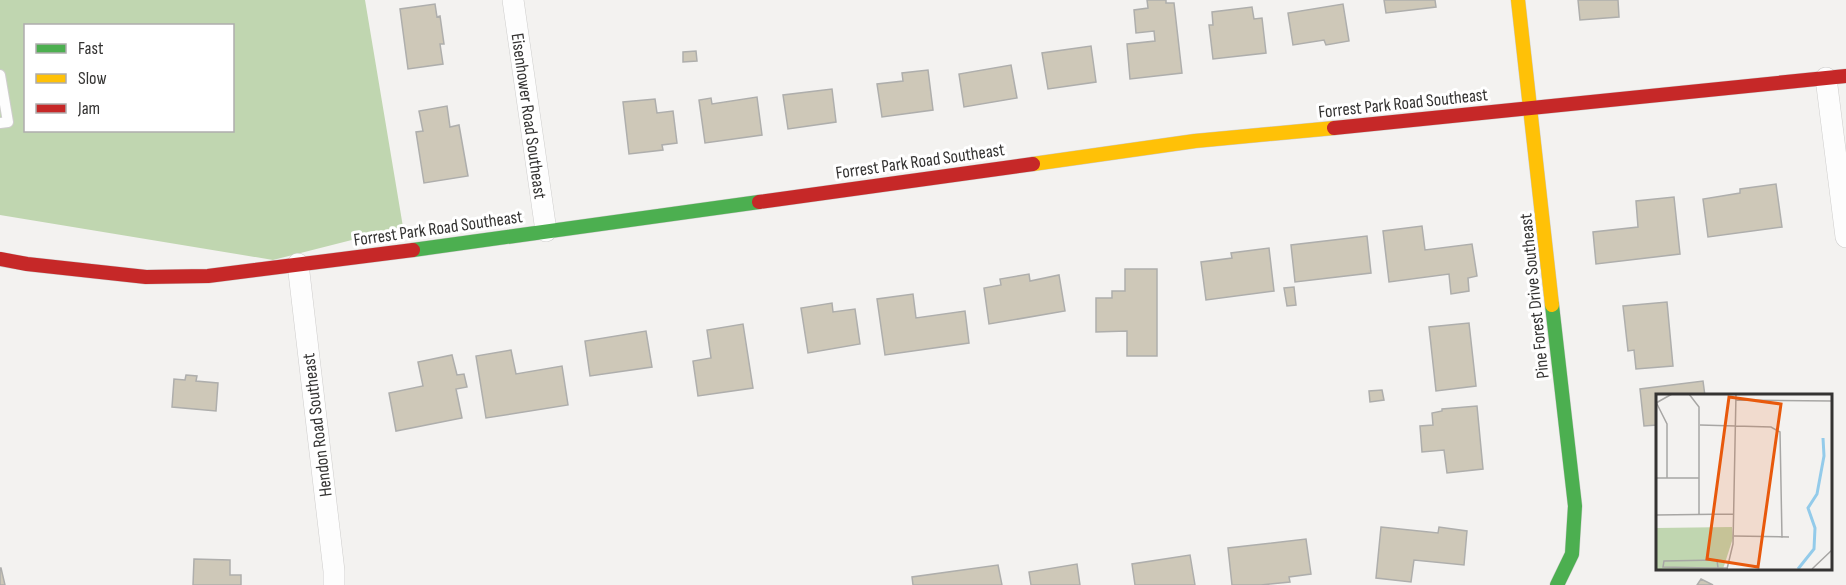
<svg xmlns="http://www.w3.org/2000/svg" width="1846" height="585" font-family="'Sofia Sans Condensed',sans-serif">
  <rect width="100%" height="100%" fill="#f3f2f0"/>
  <path fill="#c0d6b0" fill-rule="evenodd" d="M0,0H365L403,227L273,260L0,215ZM26,26H232V130H26Z"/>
  <path fill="#cec8b8" stroke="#aeaeac" stroke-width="1.5" d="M1147,0H1166V3H1174L1182,73L1130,79L1127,44L1155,41L1154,31L1136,33L1134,10L1148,8Z
    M1384,0H1435L1436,7L1386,13Z
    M1578,0H1618L1619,17L1580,20Z
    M435,4L437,17L440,16L444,44H440L443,64L408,69L400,9Z
    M1343,4L1349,41L1326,45L1324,40L1293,45L1288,13Z
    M1252,7L1254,19L1262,18L1266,53L1213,59L1209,25H1213L1212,12Z
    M1091,46L1096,82L1048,89L1042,53Z
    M696,51L697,61L683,62V52Z
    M1011,65L1017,98L964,107L959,74Z
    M928,70L933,110L882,117L877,84L903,81L902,73Z
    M832,89L836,122L788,129L783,95Z
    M757,97L762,135L705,143L699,100L711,98L712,104Z
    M655,99L657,113L673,111L677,143L662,145L663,150L629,154L623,102Z
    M447,106L450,127L459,125L468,176L424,183L416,132L423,131L419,111Z
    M1776,184L1782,227L1708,237L1703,199L1740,193V189Z
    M1674,197L1680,254L1596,264L1593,232L1638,227L1636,201Z
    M1422,226L1425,250L1472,244L1477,276L1468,278L1469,291L1451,294L1449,274L1389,282L1383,231Z
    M1367,236L1371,273L1295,282L1291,245Z
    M1269,248L1274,291L1206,300L1201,262L1232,258L1231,253Z
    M1125,269H1157V356H1127V331L1096,332V298H1112V291H1125Z
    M1029,274L1030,281L1059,275L1065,311L989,324L984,288L1001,285L1000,279Z
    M1294,287L1296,305L1287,306L1284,288Z
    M913,294L916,318L965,311L969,343L885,355L877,299Z
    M1667,302L1673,366L1636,369L1634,350L1628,351L1623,306Z
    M832,303L833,312L855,309L860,344L808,353L801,308Z
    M1469,323L1476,386L1436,391L1429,327Z
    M743,324L753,388L698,396L693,361L711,358L707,330Z
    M646,331L652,367L590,376L585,341Z
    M511,350L516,374L562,366L568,405L486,418L476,356Z
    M452,355L457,375L464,374L467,387L456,389L462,418L396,431L389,393L423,386L418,362Z
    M186,375L197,376L196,381L218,383L216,411L172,407L174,379L185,380Z
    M1703,381L1705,396H1657V425L1644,426L1640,389Z
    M1382,390L1384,400L1370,402L1369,391Z
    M1477,406L1483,469L1447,473L1444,450L1422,452L1420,426L1433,425L1432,413L1442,411V409Z
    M1381,527L1438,533L1439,527L1467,531L1464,565L1414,560L1411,582L1376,578Z
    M1306,539L1311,574L1289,577L1290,582L1261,585H1232L1228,548Z
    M1190,555L1195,585H1135L1132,564Z
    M194,559L230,560V575H241V585H193Z
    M1077,564L1080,585H1031L1029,572Z
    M998,565L1002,585H913L912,577Z
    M0,568H1L5,585H0Z
    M1701,579L1713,585H1697Z"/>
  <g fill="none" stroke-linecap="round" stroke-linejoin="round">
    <defs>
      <path id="lane" d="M0,75L8,122L0,123"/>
      <path id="street" d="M513,0L546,231
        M1826,78L1846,237
        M298,264L334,571V585"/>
      <path id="fast" d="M413,250L759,202
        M1552,305L1575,506L1572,554L1557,585"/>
      <path id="slow" d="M1518,0L1552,305
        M1033,164L1195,141L1334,128"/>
      <path id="jam" d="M1334,128L1846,76
        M759,202L1033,164
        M0,259L27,264L146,277L208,276L413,250"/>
    </defs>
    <use href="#lane" stroke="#cecdcc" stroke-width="12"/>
    <use href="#street" stroke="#cecdcc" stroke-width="22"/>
    <use href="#fast" stroke="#cecdcc" stroke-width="15"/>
    <use href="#slow" stroke="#cecdcc" stroke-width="15"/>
    <use href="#jam" stroke="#cecdcc" stroke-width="15"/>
    <use href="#lane" stroke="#fdfdfd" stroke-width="10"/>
    <use href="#street" stroke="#fdfdfd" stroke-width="21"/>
    <use href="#fast" stroke="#4caf50" stroke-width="14"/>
    <use href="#slow" stroke="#ffc107" stroke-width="14"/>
    <use href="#jam" stroke="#c62828" stroke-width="14"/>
  </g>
  <g text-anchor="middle" stroke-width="6" stroke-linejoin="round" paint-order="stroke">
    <g font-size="18" fill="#343332" stroke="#fff">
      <text transform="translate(1403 103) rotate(-6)" y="6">Forrest Park Road Southeast</text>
      <text transform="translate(529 116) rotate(82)" y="6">Eisenhower Road Southeast</text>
      <text transform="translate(920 161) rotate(-8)" y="6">Forrest Park Road Southeast</text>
      <text transform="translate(438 228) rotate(-8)" y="6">Forrest Park Road Southeast</text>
      <text transform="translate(1534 296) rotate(-96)" y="6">Pine Forest Drive Southeast</text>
      <text transform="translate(317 425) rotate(-97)" y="6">Hendon Road Southeast</text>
    </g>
  </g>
  <g transform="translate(1656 394)">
    <rect width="176" height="176" fill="#f3f2f0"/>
    <path d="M76,133L77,144L67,175H0V134Z" fill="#c0d6b0"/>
    <path fill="none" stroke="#93cbea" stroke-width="3" d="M142,175L158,155L159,134L152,114L161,100L168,62L167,44"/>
    <path fill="none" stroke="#a7a6a4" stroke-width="1.5" d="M33,0L43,13V120M80,6L176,7M0,8L11,30V84M0,9L16,0M44,31L115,33L124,38L126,144M0,84H43M0,121L78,120M78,142L133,143M62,174L61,166L8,167L7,173L53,174H72M71,175L77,150L80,0M156,175L176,156"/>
    <path fill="#e8590c" fill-opacity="0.15" stroke="#e8590c" stroke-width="3" d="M73,3L125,10L102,173L51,165Z"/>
    <rect width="176" height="176" fill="none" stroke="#343332" stroke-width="3"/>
  </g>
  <rect x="24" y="24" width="210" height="108" fill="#ffffff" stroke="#aeadad" stroke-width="1.5"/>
  <rect x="36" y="44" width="30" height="9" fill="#4caf50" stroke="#aeadad" stroke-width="1.5"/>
  <text x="78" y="54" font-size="18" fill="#343332">Fast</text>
  <rect x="36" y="74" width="30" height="9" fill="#ffc107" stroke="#aeadad" stroke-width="1.5"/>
  <text x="78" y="84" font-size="18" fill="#343332">Slow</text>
  <rect x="36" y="104" width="30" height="9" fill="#c62828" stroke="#aeadad" stroke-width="1.5"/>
  <text x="78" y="114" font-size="18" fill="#343332">Jam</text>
</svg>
